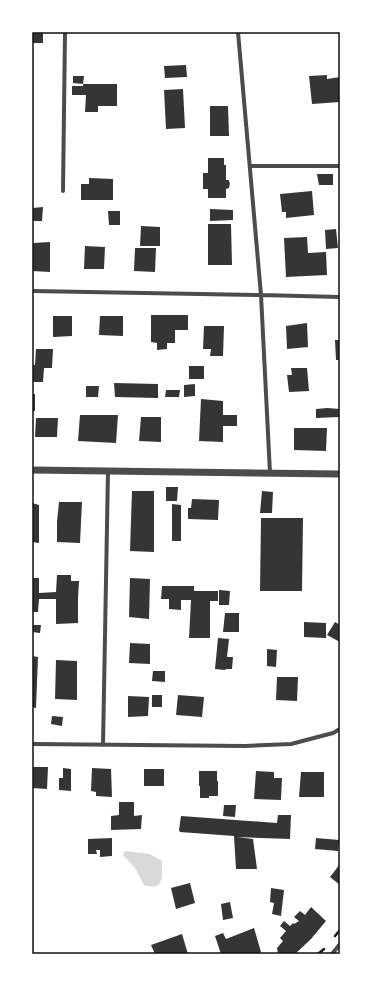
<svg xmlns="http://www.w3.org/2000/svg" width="372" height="986" font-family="'Sofia Sans Condensed',sans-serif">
  <rect width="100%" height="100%" fill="#fff"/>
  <path fill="#d9d9d9" d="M125,851L150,854L162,861C162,875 165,892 144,885L135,868L123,855Z"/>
  <path fill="#353535" d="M32,32H43V43H32Z
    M186,65L187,77L165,78L164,66Z
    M327,75V79L340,77V102L312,104L309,76Z
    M73,76H84L83,84H117V106H98V112H85L86,95H72V86H83V84L73,83Z
    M183,89L185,128L166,129L164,90Z
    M210,106H228L229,136H210Z
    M208,158H224V165H226V180H229V182L230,183L229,188L226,189V198H208V189H203V173H208Z
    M317,174H333V185H319Z
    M89,178L113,179V200H81V184H89Z
    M312,191L314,215L286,218V212H282L280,194Z
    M43,207L42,221H32V208Z
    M210,209L233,210V220L210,221Z
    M108,211H120V225H109Z
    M208,224H231L232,265H208Z
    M141,226L160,227V246H140Z
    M336,229L338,248L326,249L325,230Z
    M307,237L308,253L326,252L327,275L286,277L284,238Z
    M50,242V272L32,271V247L33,243Z
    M85,246L105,247L104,269H84Z
    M135,248H156L155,272L134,271Z
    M151,315H188V330H175V343H167V349L157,350V343L151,342Z
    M53,316H72V336L53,337Z
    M100,316H123V336L99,335Z
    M307,323L308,347L287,349L286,326Z
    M204,326H224L223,356H210L211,349H203Z
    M335,340H340V360H336Z
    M36,349H53L52,368H44L43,382H32V365H35Z
    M189,366H204V379H189Z
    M291,368H307L309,391L289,392L287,375H292Z
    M114,383L158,384V398L115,397Z
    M195,384V396L184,397V385Z
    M86,386H99L98,397H86Z
    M166,390H180L179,397H165Z
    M32,394H35V411H32Z
    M201,399L223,401V415H237V426H223V442L199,441Z
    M327,408L340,409V417L316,418V409Z
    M80,415H118L116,443L78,441Z
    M141,417H161V442L139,441Z
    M36,418H58L57,437H35Z
    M294,428H327L326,451L294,450Z
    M166,487H178L177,501H166Z
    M132,491H154V552L130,551Z
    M262,491L273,492L272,513H260Z
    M192,499L219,500L218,520L188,519V508H191Z
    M59,502H82L80,543L57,542V522Z
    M32,503L39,505V543L32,542Z
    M172,504L181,505V541H172Z
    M261,518H303L302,591H260Z
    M57,575H71V581H79L78,598V623L56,624V599H39L38,612H32V578H39V593L56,592Z
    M130,578L150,579L149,619L129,617Z
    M162,586H194V591H218V601H210V638H189L191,600H181V610L169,609V599H161Z
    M219,590L230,591L229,605H219Z
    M225,613H239V632H223Z
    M304,622L326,623V638L304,637Z
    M335,622L340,625V642L327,635Z
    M32,625H41L40,633L32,632Z
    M218,638L229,639L227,657H233L232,669H226L225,670L215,669Z
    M130,643L150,644V664L129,663Z
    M267,649L277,650L276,667L267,666Z
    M32,656L38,657L36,708L32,707Z
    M56,660L77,661V700L55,699Z
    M153,671H165V682L152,681Z
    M277,677H298L297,701L276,700Z
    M152,695H162V707H152Z
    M178,695L204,697L202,717L176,715Z
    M128,696L149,697L148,716L128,717Z
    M52,716L63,717L62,726L51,724Z
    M32,767H48L47,789L32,788Z
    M63,768L71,769V791L59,790V778H63Z
    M92,768L111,769L112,797L96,796V792L91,791Z
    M144,769H164V786H144Z
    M199,771H217V781H218V796H209V798H200V786H199Z
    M256,771L274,772V778H282L281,800L254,799Z
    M301,772H324V797H299Z
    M119,802H134V816L142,815L141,829L111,830V816L119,815Z
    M224,805H236L235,817L223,816Z
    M278,815H291L290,839L237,837L253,839L257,869H236L234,836L180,832L179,830L181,816L277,823Z
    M112,838V856L100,857V850H96L97,854H88V839Z
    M316,838L339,840L338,851L315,849Z
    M340,864V885L330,877Z
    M190,883L195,903L176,909L171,888Z
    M271,888L284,890L281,916L272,914L274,903L270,902Z
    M230,902L233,918L223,920L221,904Z
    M311,907L326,921L311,939L295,954H278L277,948L283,941L280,938L286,931L280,926L284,921L290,926L293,923L294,924L299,921L294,917L300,911L305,915Z
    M254,928L261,952L258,954H221L215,936L223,933L226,939Z
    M182,934L188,954H155L151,945Z"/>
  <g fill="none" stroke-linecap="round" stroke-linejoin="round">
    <path stroke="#111" stroke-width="2.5" d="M335,936L340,930
      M318,954L324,949"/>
    <path stroke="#4c4c4c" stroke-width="4" d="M238,32L261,295L270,473
      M251,166H340
      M63,191L65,32
      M32,291L261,295L340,297
      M32,744L245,746L291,744L333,733L340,729
      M103,745L108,471
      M332,954L340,944"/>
    <path stroke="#4c4c4c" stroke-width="7" d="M32,470L340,474"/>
  </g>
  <rect width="372" height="986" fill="none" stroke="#ffffff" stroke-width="66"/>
  <rect x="33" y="33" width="306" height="920" fill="none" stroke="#111" stroke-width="1.5"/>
</svg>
